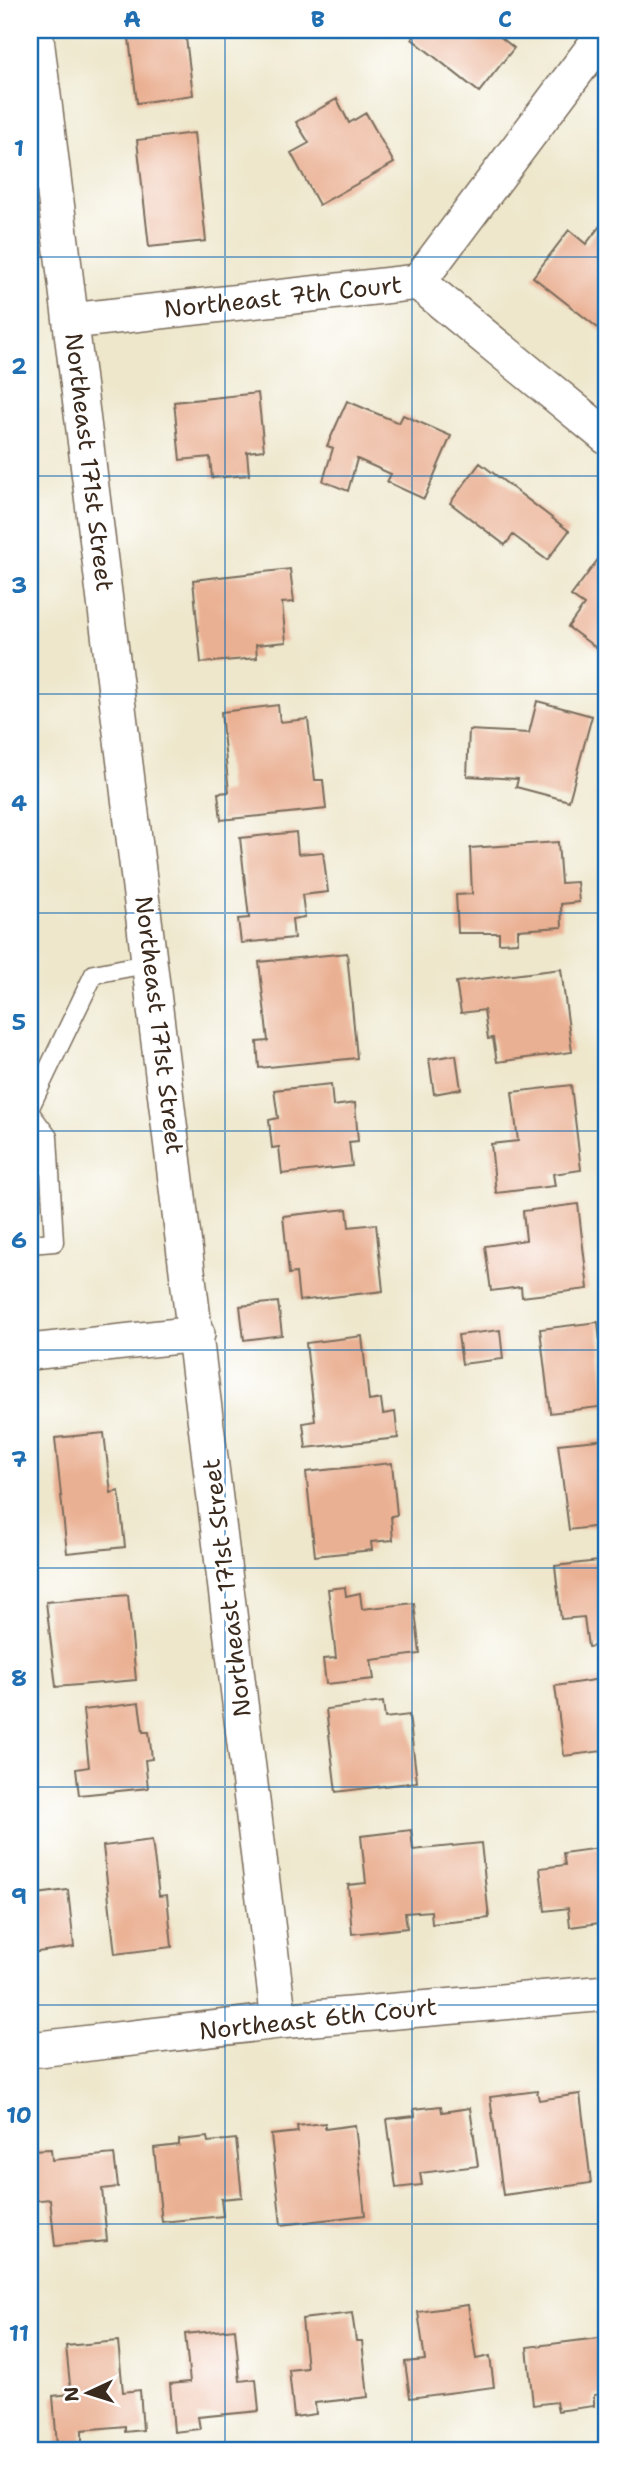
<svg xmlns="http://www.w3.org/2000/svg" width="637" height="2481" font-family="'Shantell Sans',sans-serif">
  <rect width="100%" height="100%" fill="#fff"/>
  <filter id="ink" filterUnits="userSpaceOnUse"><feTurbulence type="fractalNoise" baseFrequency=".0143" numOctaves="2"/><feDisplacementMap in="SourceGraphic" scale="14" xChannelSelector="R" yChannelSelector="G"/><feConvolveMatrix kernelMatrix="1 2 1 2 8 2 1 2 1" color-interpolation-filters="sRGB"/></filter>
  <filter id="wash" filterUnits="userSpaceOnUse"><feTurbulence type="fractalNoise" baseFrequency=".00686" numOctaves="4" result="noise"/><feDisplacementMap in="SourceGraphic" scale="28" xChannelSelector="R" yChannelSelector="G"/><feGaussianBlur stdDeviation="1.57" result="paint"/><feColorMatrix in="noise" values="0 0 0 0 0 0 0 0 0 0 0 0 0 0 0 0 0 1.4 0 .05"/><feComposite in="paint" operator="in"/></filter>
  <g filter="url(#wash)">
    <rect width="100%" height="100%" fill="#eee7cc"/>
    <g id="blocks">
      <path fill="#eab093" d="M128,30H185L193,95L137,103Z
        M419,30H492L514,48L479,92L412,39Z
        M337,99L349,123L366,113L394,163L319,205L291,153L309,143L296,122Z
        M194,133L206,241L149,247L137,140Z
        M603,222L607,225V335L533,277L569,230L586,244Z
        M258,393L264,450L247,452L249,475L212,478L210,457L180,460L174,402Z
        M347,401L399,423L403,415L451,436L424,499L387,482L391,474L357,459L348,491L323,481L333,448L327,446Z
        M480,463L569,531L547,560L513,535L505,545L450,503Z
        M605,550L607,551V656L568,627L584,605L571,596Z
        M290,569L294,602L282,603L286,642L256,645L257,658L201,663L193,580Z
        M537,701L592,716L569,801L516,787L518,779L467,776L469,730L529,733Z
        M278,705L280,722L308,719L315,780H323L326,809L221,820L218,793L229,792L221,712Z
        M296,832L298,854L323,852L328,892L302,895L305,917L292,919L294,938L241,943L238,919L249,918L240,838Z
        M558,842L561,883L577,882L579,902L561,904L562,927L518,930V942L499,943V933H458L456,895L472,894L470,848Z
        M347,953L357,1058L259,1068L257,1042L268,1041L259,962Z
        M561,969L572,1052L497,1062L493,1038L488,1039L484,1010L461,1013L456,982Z
        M456,1055L461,1089L434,1094L429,1059Z
        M331,1084L333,1106L355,1103L358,1141L349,1142L352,1166L282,1174L279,1147L272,1148L269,1120L278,1118L274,1090Z
        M571,1085L581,1170L553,1174L555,1186L496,1193L491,1144L518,1141L512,1092Z
        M578,1204L588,1289L522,1297L521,1287L491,1291L485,1246L526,1240L523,1211Z
        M347,1209L349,1227L376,1224L383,1291L299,1301L296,1273L289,1274L283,1216Z
        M278,1302L282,1335L244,1340L240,1306Z
        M598,1322L607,1406L550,1413L540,1329Z
        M500,1330L503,1359L462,1364L458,1335Z
        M362,1336L369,1401L381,1399L383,1414L395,1412L398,1438L306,1448L303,1423L315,1421L306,1343Z
        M104,1433L111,1493L119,1491L125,1547L67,1553L55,1438Z
        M607,1439V1525L569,1530L558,1444Z
        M392,1463L397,1515L391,1516L393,1540L371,1542L372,1550L315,1556L306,1472Z
        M607,1560V1645L588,1647L584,1617L561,1619L555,1566Z
        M345,1587L346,1596L360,1593L362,1609L414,1603L420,1654L371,1660L374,1679L326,1684L323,1659L336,1658L328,1589Z
        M128,1595L136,1680L56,1687L46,1602Z
        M607,1678V1765H604L602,1751L564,1756L555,1686Z
        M383,1702L385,1718L409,1715L417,1782L336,1792L326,1709Z
        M139,1703L143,1732H149L152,1759L145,1760L148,1788L79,1795L76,1769L89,1767L83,1710Z
        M411,1830L413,1850L481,1843L489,1918L432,1924L431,1911L405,1913L407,1928L352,1934L348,1885L366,1883L361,1836Z
        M607,1839V1922L570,1927L568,1908L545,1911L540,1868L565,1865L563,1853L600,1848L599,1840Z
        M152,1840L159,1896L167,1895L172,1947L115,1954L103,1846Z
        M68,1890L74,1947L30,1953V1895Z
        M537,2091L539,2100L580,2094L591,2183L503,2195L490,2097Z
        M441,2106L442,2112L470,2108L478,2166L420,2173L422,2185L396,2188L387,2119L415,2116L414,2109Z
        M325,2123V2129L355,2125L365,2215L281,2225L271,2135L298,2132L297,2126Z
        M207,2137L208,2142L236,2139L242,2197L221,2199L223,2216L162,2222L154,2148L179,2145V2140Z
        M51,2149L52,2160L114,2154L118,2187L102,2189L107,2241L55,2246L50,2199L30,2201V2150Z
        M468,2305L476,2359L490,2356L494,2387L410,2398L405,2362L425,2360L418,2312Z
        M352,2313L356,2341H362L368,2397L315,2403L316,2414L294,2417L289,2370L307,2368L302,2319Z
        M235,2329L240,2381L256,2379L259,2411L198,2417L200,2429L174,2432L170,2384L190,2382L185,2334Z
        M607,2337V2393L594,2395V2406L558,2411L556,2402L533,2405L527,2347Z
        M118,2341L123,2392L140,2390L143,2430L125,2432V2426L82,2430V2442L57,2445L53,2396L71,2394L66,2346Z"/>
    </g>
  </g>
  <g filter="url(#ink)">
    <use href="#blocks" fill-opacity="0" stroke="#7a6c5b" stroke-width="2"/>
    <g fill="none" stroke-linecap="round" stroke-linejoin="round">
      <defs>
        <path id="service" d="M30,1107L94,974L151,963
          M30,1113L48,1137L54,1242L30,1244"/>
        <path id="minor" d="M35,30L279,2021
          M418,282L607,30
          M71,321L418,282L607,437
          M30,1352L197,1334
          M30,2050L279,2021L607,1993"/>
      </defs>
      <use href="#service" stroke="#7a6c5b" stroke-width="21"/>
      <use href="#minor" stroke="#7a6c5b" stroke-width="38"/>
      <use href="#service" stroke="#fff" stroke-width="18"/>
      <use href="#minor" stroke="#fff" stroke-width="35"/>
    </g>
  </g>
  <path fill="none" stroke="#1f6fb2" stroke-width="2" stroke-opacity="0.55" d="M225,30V2451M412,30V2451M30,257H607M30,476H607M30,694H607M30,913H607M30,1131H607M30,1350H607M30,1568H607M30,1787H607M30,2005H607M30,2224H607"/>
  <g text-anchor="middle" stroke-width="6" stroke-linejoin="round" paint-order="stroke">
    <g font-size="24" fill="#3b2a1e" stroke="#fff">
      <text transform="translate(283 297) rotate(-6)" y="8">Northeast 7th Court</text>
      <text transform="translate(89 462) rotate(83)" y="8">Northeast 171st Street</text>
      <text transform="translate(159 1025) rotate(83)" y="8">Northeast 171st Street</text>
      <text transform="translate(227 1588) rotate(-97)" y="8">Northeast 171st Street</text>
      <text transform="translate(318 2019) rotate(-6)" y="8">Northeast 6th Court</text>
    </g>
  </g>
  <rect width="637" height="2481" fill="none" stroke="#fff" stroke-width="77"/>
  <g transform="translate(88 2393) rotate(266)" stroke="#ffffff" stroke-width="5" paint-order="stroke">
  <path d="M0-5L12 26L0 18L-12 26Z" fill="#3b2a1e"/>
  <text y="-10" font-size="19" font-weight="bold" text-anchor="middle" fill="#3b2a1e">N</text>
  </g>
  <rect x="38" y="38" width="560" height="2404" fill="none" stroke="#1f6fb2" stroke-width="2.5"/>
  <g font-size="23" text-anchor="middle" font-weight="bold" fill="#1f6fb2">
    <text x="132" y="27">A</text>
    <text x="318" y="27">B</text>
    <text x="505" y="27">C</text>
    <text x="19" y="156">1</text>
    <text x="19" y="374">2</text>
    <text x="19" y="593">3</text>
    <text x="19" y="811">4</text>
    <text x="19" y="1030">5</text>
    <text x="19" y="1248">6</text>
    <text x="19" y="1467">7</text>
    <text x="19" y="1686">8</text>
    <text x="19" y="1904">9</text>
    <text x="19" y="2123">10</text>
    <text x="19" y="2341">11</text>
  </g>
</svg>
